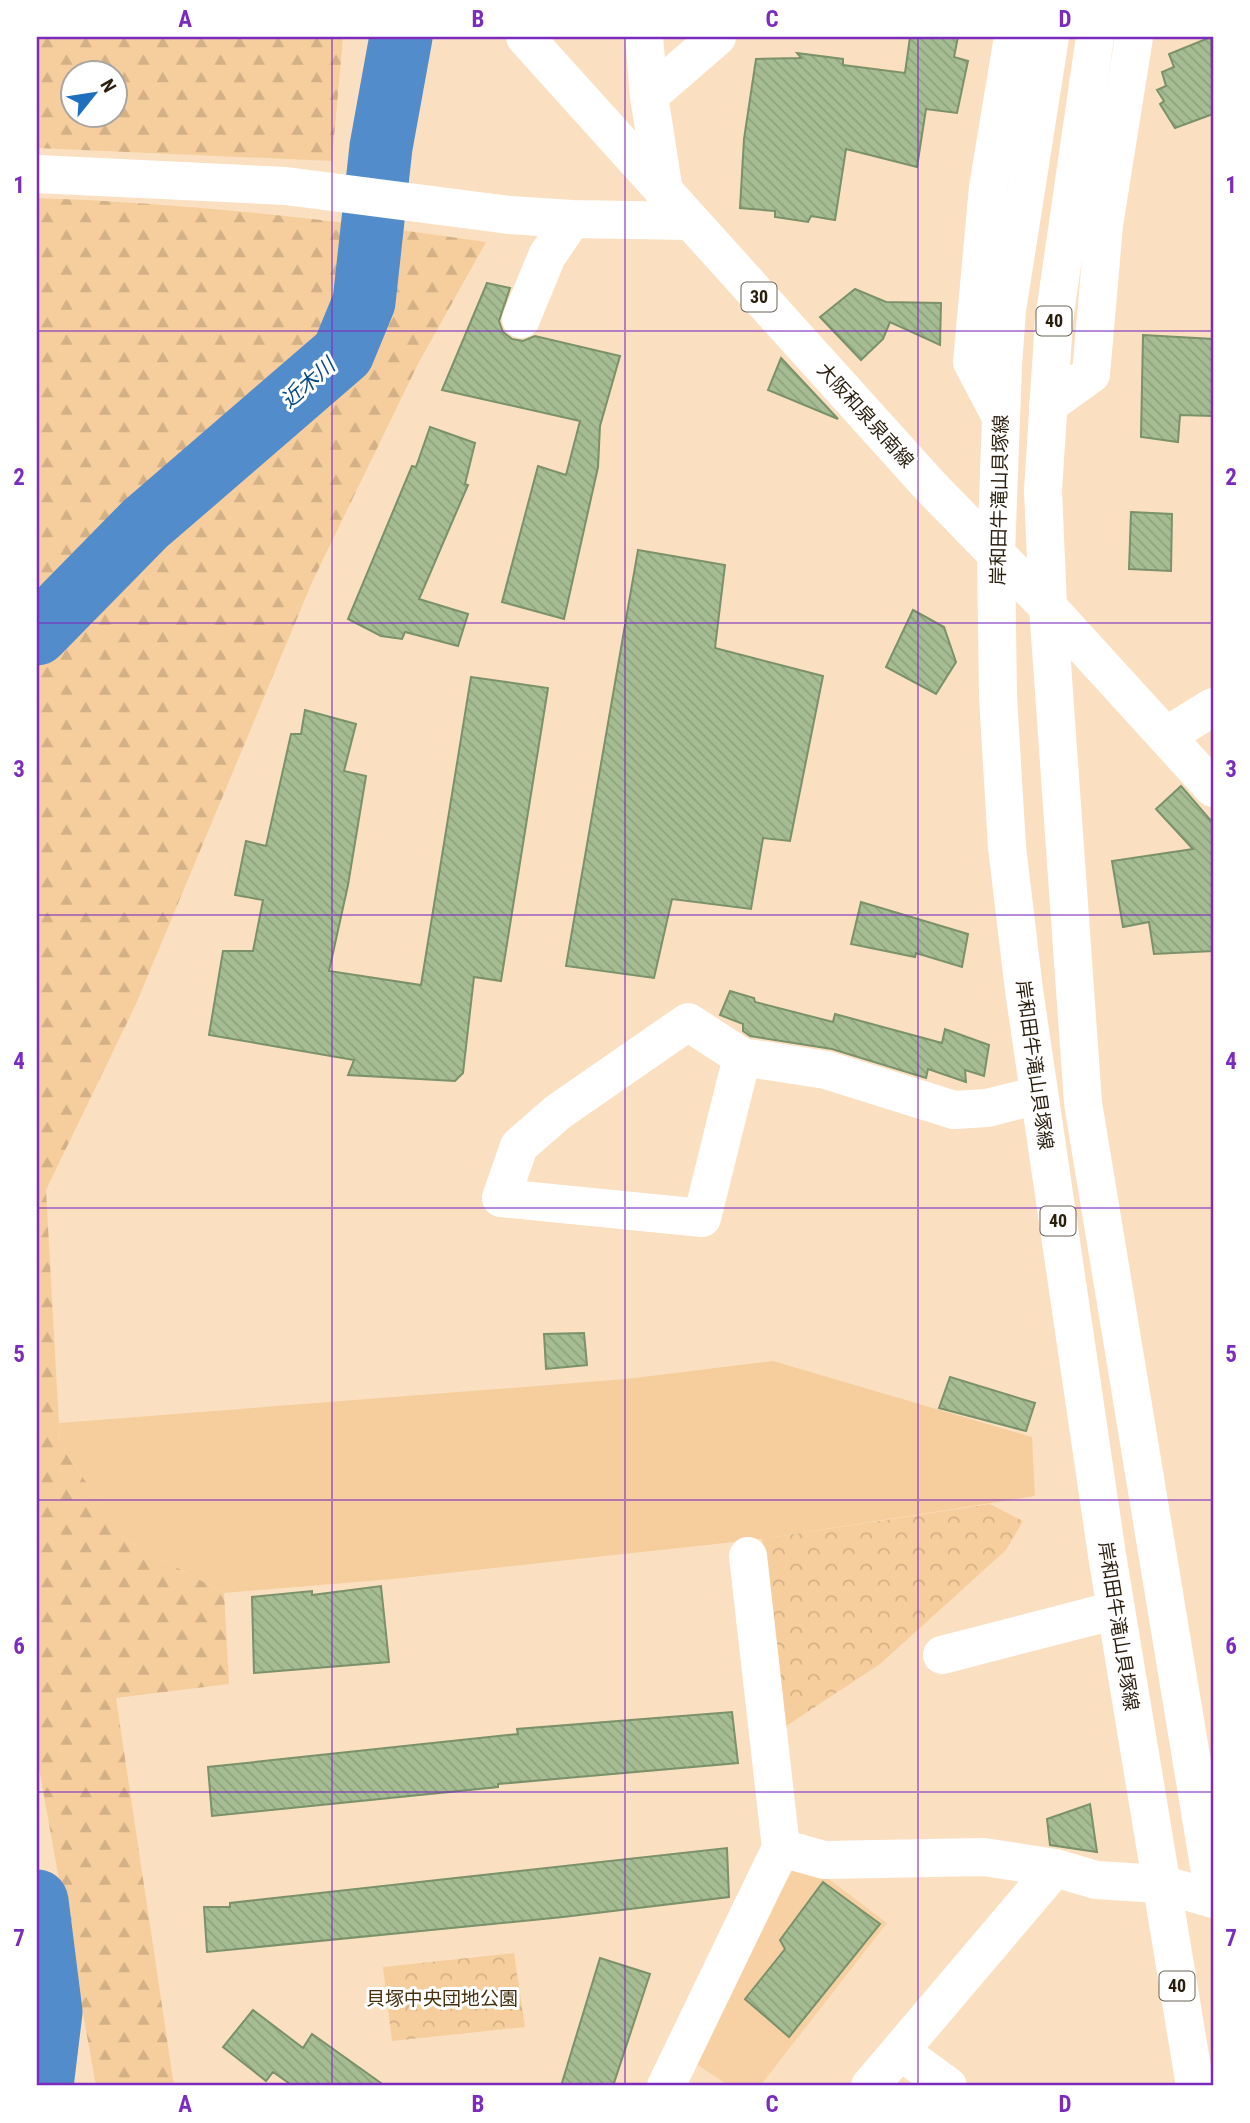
<svg xmlns="http://www.w3.org/2000/svg" width="1250" height="2123" font-family="'Roboto Condensed','Noto Sans JP',sans-serif">
  <defs>
    <pattern id="forest-firs" width="22" height="20" patternUnits="userSpaceOnUse" patternTransform="scale(1.75)"><rect width="22" height="20" fill="#f6ce9d"/><path d="M5 1l3.5 6h-7zM16 11l3.5 6h-7z" fill="#d3b086"/></pattern>
    <pattern id="park-crowns" width="20" height="18" patternUnits="userSpaceOnUse" patternTransform="scale(1.75)"><rect width="20" height="18" fill="#f6ce9d"/><path d="M2 6a3 3 0 1 1 6 0M12 15a3 3 0 1 1 6 0" fill="none" stroke="#d3b086"/></pattern>
    <pattern id="building-back-hatch" width="6" height="6" patternUnits="userSpaceOnUse" patternTransform="scale(1.75)"><rect width="6" height="6" fill="#a6bd94"/><path d="M-1 5l2 2M0 0l6 6M5-1l2 2" fill="none" stroke="#8fa27e"/></pattern>
  </defs>
  <rect width="100%" height="100%" fill="#fae0c0"/>
  <path fill="#f7d1a3" d="M805,1861L887,1923L760,2086H729L692,2061L754,1936L796,1865Z"/>
  <path fill="#f6ce9d" d="M773,1361L1032,1437L1035,1496L762,1539L393,1579L224,1593L124,1539L60,1443L59,1423L626,1379Z"/>
  <path fill="url(#forest-firs)" fill-rule="evenodd" d="M37,37H343L332,161L37,148ZM74,74H116V116H74Z
    M37,198C187,203 337,220 486,242L418,364L313,580L136,1004L46,1190L60,1443L124,1539L224,1593L229,1684L116,1698L174,2086H96L37,1757Z"/>
  <path fill="url(#park-crowns)" d="M990,1504L1023,1521L1006,1550L880,1664L783,1728L762,1539Z
    M514,1953L525,2027L392,2041L383,1967Z"/>
  <g fill="none" stroke-linecap="round" stroke-linejoin="round">
    <path stroke="#528ccb" stroke-width="10" d="M37,2067L46,2062"/>
    <path stroke="#528ccb" stroke-width="63" d="M37,634L145,524L343,353L364,302L381,147L401,37
      M37,1901L51,2012L42,2086"/>
  </g>
  <path fill="url(#building-back-hatch)" stroke="#7b9169" stroke-width="2" d="M910,37H958L954,57L968,61L957,113L926,109L917,167L846,149L835,220L811,216L808,222L775,217V211L740,208L744,139L756,59L801,58L797,53L843,59V65L905,73Z
    M1211,37L1213,114L1175,128L1160,104L1164,101L1157,90L1166,86L1162,72L1174,67L1169,54Z
    M487,283L510,288L499,321L503,332L512,339L523,341L535,336L620,356L600,426L598,467L564,619L502,602L538,466L566,475L580,421L442,390Z
    M855,289L886,302L941,303L940,345L890,322L883,339L861,360L820,317Z
    M1143,335L1213,339V416L1180,415L1178,442L1141,437Z
    M781,358L838,419L768,390Z
    M430,427L475,443L465,484L468,485L419,599L468,614L458,646L405,632L402,639L381,636L348,619L412,466L416,467Z
    M1131,512L1172,514L1171,571L1129,569Z
    M638,550L725,565L715,648L823,676L790,841L763,838L751,909L672,899L654,978L566,966Z
    M913,610L944,627L956,662L936,694L886,667Z
    M471,677L548,688L501,981L474,977L463,1073L455,1081L348,1075L354,1060L209,1035L223,951H253L263,900L235,895L246,841L266,846L291,734H301L305,710L356,724L344,771L366,776L348,885L329,971L421,985Z
    M1181,786L1213,823V951L1154,954L1149,922L1123,927L1112,861L1193,849L1156,809Z
    M861,902L968,934L962,967L916,953L915,957L851,944Z
    M730,991L754,998L755,1002L833,1022L835,1014L942,1043L945,1029L989,1045L984,1076L965,1070L966,1082L928,1069L926,1078L832,1049L750,1036L743,1031V1024L720,1015Z
    M584,1333L587,1365L546,1369L544,1334Z
    M950,1377L1035,1403L1026,1431L939,1408Z
    M381,1586L389,1662L254,1673L252,1597L312,1591V1595Z
    M732,1712L738,1763L498,1784V1787L212,1816L208,1767L518,1734L517,1729Z
    M1090,1804L1097,1852L1050,1845L1047,1819Z
    M727,1848L729,1897L563,1917L207,1952L204,1907H230V1903Z
    M823,1882L880,1924L789,2037L745,1999L785,1949L780,1940Z
    M600,1958L650,1974L613,2086H561Z
    M253,2010L303,2048L312,2034L385,2086H293L273,2072L266,2081L223,2047Z"/>
  <g fill="none" stroke-linecap="round" stroke-linejoin="round">
    <path stroke="#fff" stroke-width="38" d="M644,37L649,96L664,192
      M649,96L717,37
      M37,174L286,186L509,215L572,219L690,221
      M521,319L547,256L572,219
      M1048,405L1091,374L1104,225L1134,37
      M1000,415L972,362L988,187L1013,37
      M1166,736L1213,707
      M742,1057L702,1218L501,1198L519,1146L558,1112L688,1022L742,1057L826,1070L954,1110L987,1108L1039,1095
      M942,1655L1116,1610
      M781,1848L824,1860L984,1857L1055,1868L1096,1880L1161,1884L1213,1899
      M900,2051L948,2086
      M666,2086L781,1848L748,1556
      M870,2086L1055,1868"/>
    <path stroke="#fff" stroke-width="38" d="M525,37L930,486L1048,607L1213,788
      M1050,37L1007,310L1003,365L996,554L998,697L1007,847L1024,990L1107,1555L1195,2086
      M1095,37L1054,320L1043,490L1048,607L1083,1103L1213,1890"/>
  </g>
  <path fill="none" stroke="#7b2cbf" stroke-width="2" stroke-opacity="0.55" d="M332,37V2086M625,37V2086M918,37V2086M37,331H1213M37,623H1213M37,915H1213M37,1208H1213M37,1500H1213M37,1792H1213"/>
  <g text-anchor="middle" stroke-width="6" stroke-linejoin="round" paint-order="stroke">
    <g fill="#fff" stroke="#6a6257" stroke-width="2">
      <rect x="741.5" y="282.5" width="35" height="29" rx="5"/>
      <rect x="1036.5" y="306.5" width="35" height="29" rx="5"/>
      <rect x="1040.5" y="1206.5" width="35" height="29" rx="5"/>
      <rect x="1159.5" y="1971.5" width="35" height="29" rx="5"/>
    </g>
    <g font-size="18" font-weight="bold" fill="#2a1e0f">
      <text x="759" y="303">30</text>
      <text x="1054" y="327">40</text>
      <text x="1058" y="1227">40</text>
      <text x="1177" y="1992">40</text>
    </g>
    <g font-size="19" fill="#2a1e0f" stroke="#fff">
      <text transform="translate(866 415) rotate(48)" y="7">大阪和泉泉南線</text>
      <text transform="translate(999 500) rotate(-89)" y="7">岸和田牛滝山貝塚線</text>
      <text transform="translate(1035 1065) rotate(82)" y="7">岸和田牛滝山貝塚線</text>
      <text transform="translate(1119 1626) rotate(81)" y="7">岸和田牛滝山貝塚線</text>
    </g>
    <g font-size="19" fill="#483110" stroke="#fff">
      <text x="442" y="2005">貝塚中央団地公園</text>
    </g>
    <g font-size="21" font-style="italic" fill="#0a4a85" stroke="#fff">
      <text transform="translate(308 383) rotate(-41)" y="7">近木川</text>
    </g>
  </g>
  <rect width="1250" height="2123" fill="none" stroke="#ffffff" stroke-width="77"/>
  <g transform="translate(94 94) rotate(60)"><circle r="33" fill="#ffffff" stroke="#aaa59f" stroke-width="2"/>
  <path d="M0-5L12 26L0 18L-12 26Z" fill="#1e70be"/>
  <text y="-10" font-size="19" font-weight="bold" text-anchor="middle" fill="#2a1e0f">N</text>
  </g>
  <rect x="38" y="38" width="1174" height="2046" fill="none" stroke="#7b2cbf" stroke-width="2.5"/>
  <g font-size="23" text-anchor="middle" font-weight="bold" fill="#7b2cbf">
    <text x="185" y="27">A</text>
    <text x="478" y="27">B</text>
    <text x="772" y="27">C</text>
    <text x="1065" y="27">D</text>
    <text x="19" y="193">1</text>
    <text x="1231" y="193">1</text>
    <text x="19" y="485">2</text>
    <text x="1231" y="485">2</text>
    <text x="19" y="777">3</text>
    <text x="1231" y="777">3</text>
    <text x="19" y="1069">4</text>
    <text x="1231" y="1069">4</text>
    <text x="19" y="1362">5</text>
    <text x="1231" y="1362">5</text>
    <text x="19" y="1654">6</text>
    <text x="1231" y="1654">6</text>
    <text x="19" y="1946">7</text>
    <text x="1231" y="1946">7</text>
    <text x="185" y="2112">A</text>
    <text x="478" y="2112">B</text>
    <text x="772" y="2112">C</text>
    <text x="1065" y="2112">D</text>
  </g>
</svg>
